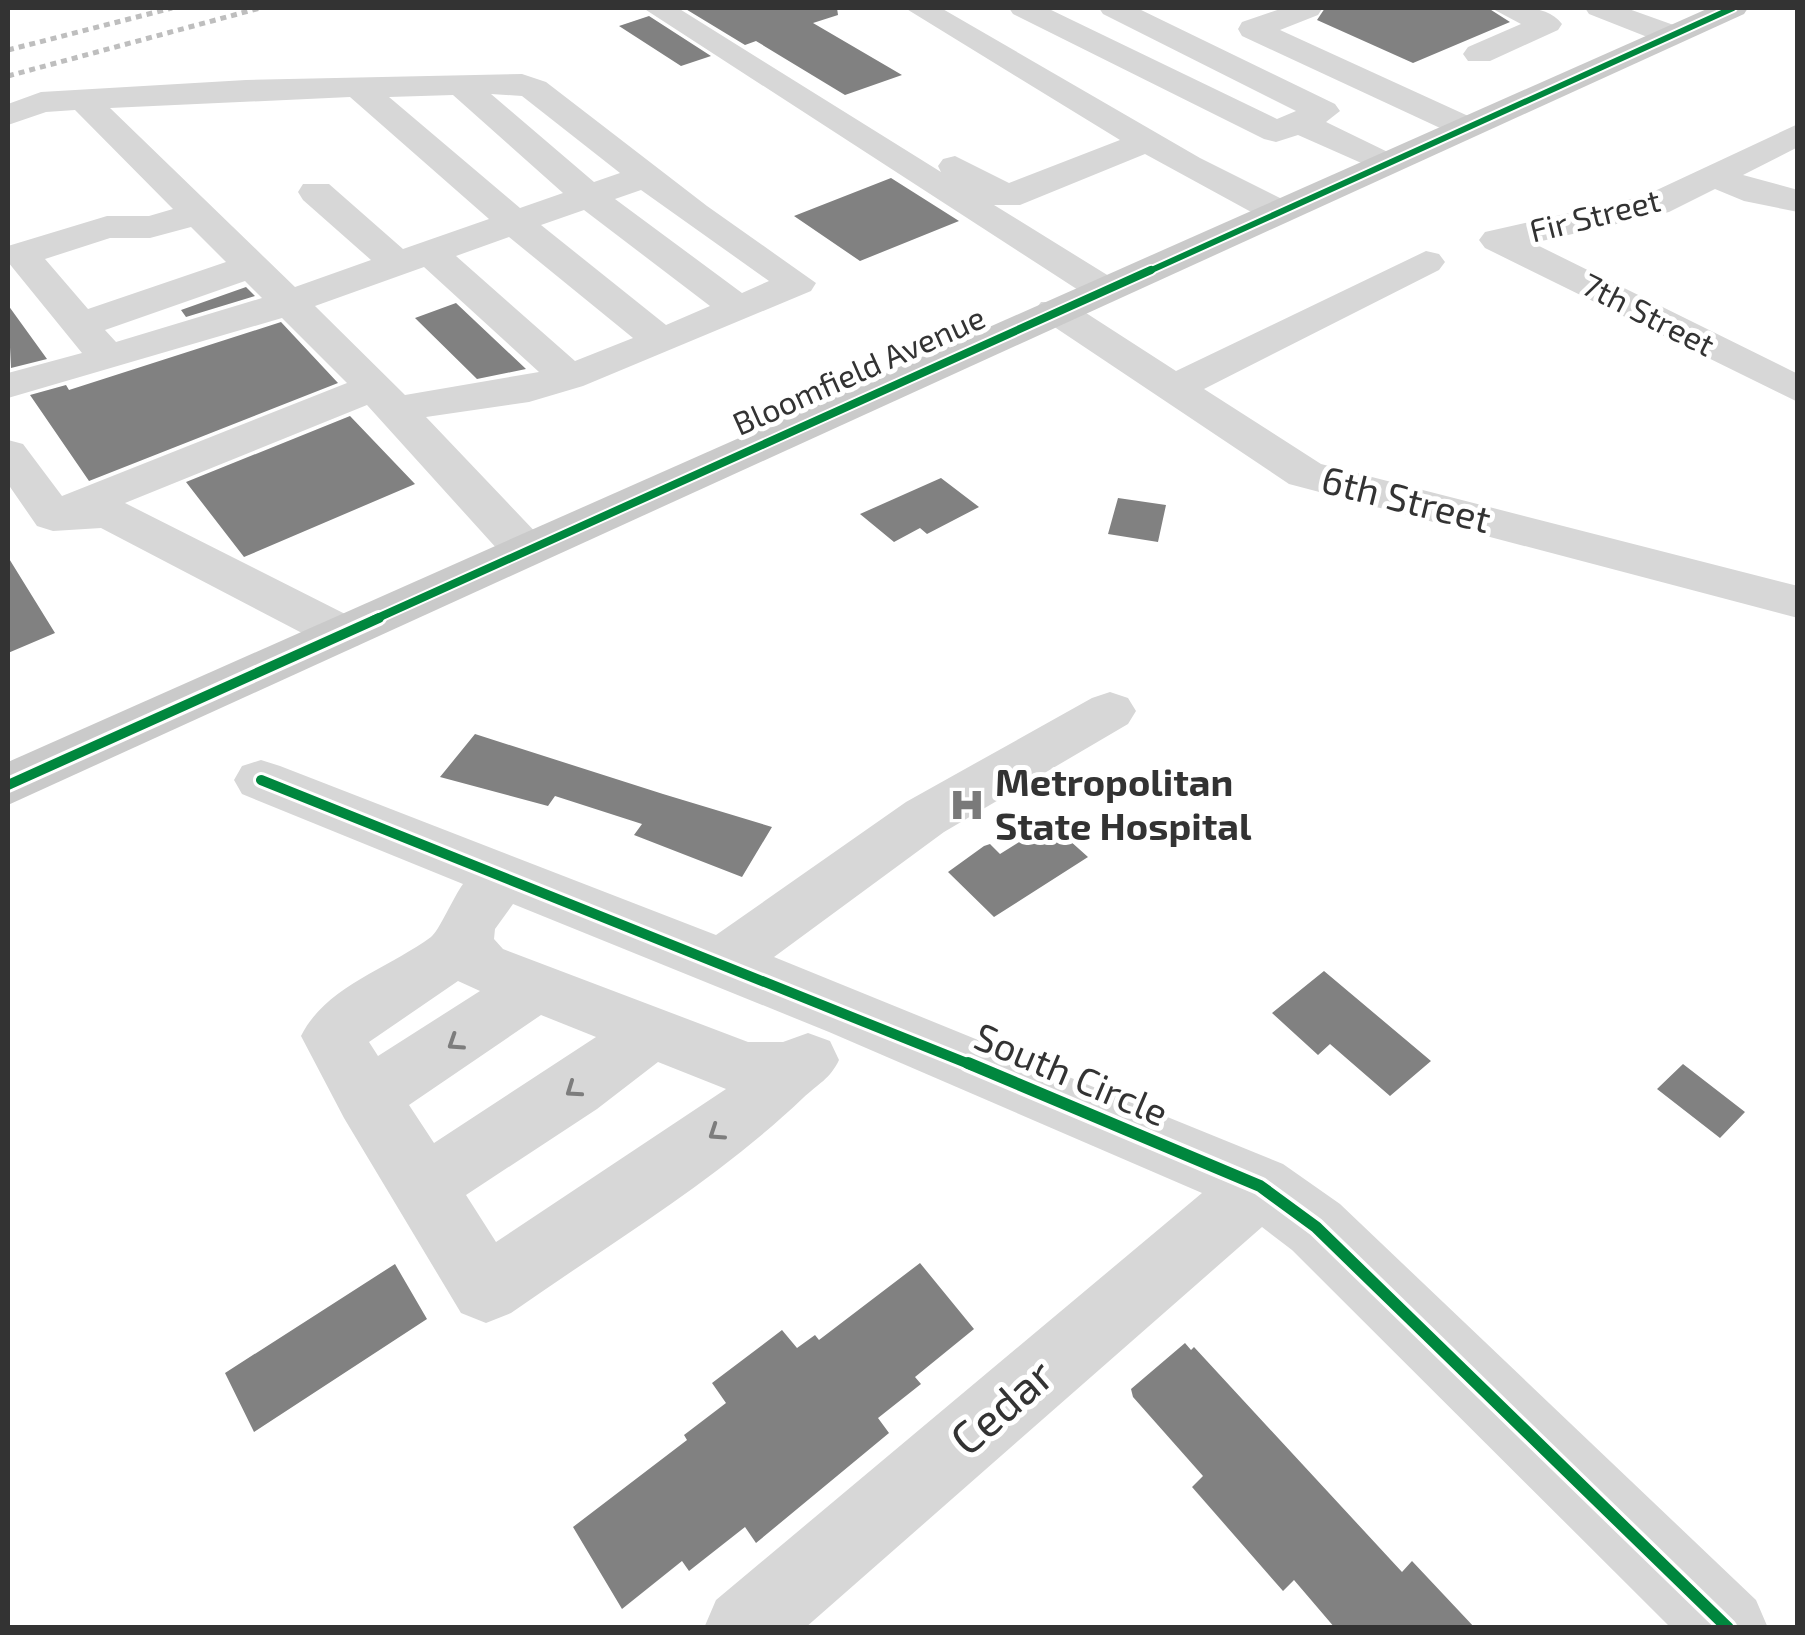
<svg xmlns="http://www.w3.org/2000/svg" width="1805" height="1635" font-family="'Exo 2',sans-serif">
  <rect width="100%" height="100%" fill="#fff"/>
  <path fill="#818181" d="M684,8H837L838,15L813,23L902,75L845,95L756,41L745,45Z
    M1325,8H1488L1510,22L1413,63L1317,20Z
    M649,16L711,56L681,66L619,26Z
    M891,178L959,221L860,261L794,216Z
    M246,287L255,296L186,317L181,310Z
    M456,303L526,369L477,379L415,318Z
    M8,305L47,359L11,368Z
    M281,322L338,383L89,481L30,395L66,385L69,390Z
    M350,416L415,484L244,557L186,482Z
    M941,478L979,507L927,534L920,528L894,542L860,514Z
    M1118,498L1166,505L1158,542L1108,534Z
    M8,557L55,633L8,653Z
    M475,734L663,794L772,827L742,877L634,835L642,824L555,796L548,806L440,777Z
    M1050,823L1088,857L994,917L948,872L984,846L990,844L1000,854Z
    M1324,971L1431,1061L1390,1096L1330,1044L1318,1055L1272,1013Z
    M1683,1064L1745,1112L1720,1138L1657,1089Z
    M920,1263L974,1329L915,1377L921,1384L878,1418L889,1433L756,1543L745,1527L689,1571L682,1561L622,1609L573,1527L687,1440L684,1435L726,1403L712,1383L782,1330L797,1348L815,1335L819,1340Z
    M395,1264L427,1319L254,1432L225,1373Z
    M1185,1343L1191,1350L1194,1347L1402,1572L1412,1561L1475,1628H1335L1294,1580L1283,1591L1192,1487L1203,1476L1133,1397L1131,1389Z"/>
  <g fill="none" stroke-linecap="round" stroke-linejoin="round">
    <path fill="#d7d7d7" fill-rule="evenodd" d="M643,8H678L941,172L938,166L943,159L955,156L1009,183L1120,140L905,8H941L1200,158L1290,203L1295,211L1290,219H1264L1145,154L1020,205H994L1117,281L1122,289L1117,297H1089Z
      M1009,8H1047L1277,119L1296,111L1103,14L1099,8H1137L1335,104L1340,111L1326,122L1396,156L1401,163L1396,170L1384,173L1298,135L1276,142L1264,139L1013,14Z
      M1283,8L1322,9L1318,15L1280,30L1477,120L1482,127L1477,134H1453L1242,36L1238,29L1242,22Z
      M1491,8C1514,7 1547,4 1562,24L1558,30L1490,61H1468L1463,54L1468,47L1521,24Z
      M1585,8H1626L1682,28L1686,35L1682,42H1660L1589,14Z
      M522,74L546,82L707,206L816,283L811,291L583,386L529,402L426,417L542,539L548,550L542,561L525,565L508,561L367,405L125,503L359,621L367,633L359,645L342,650L325,645L101,528L53,531L37,526L8,484V440L23,444L62,496L347,383L282,318L8,398V373L82,353L8,262V246L107,216H149L173,209L75,110L46,112L8,125V104L41,92L246,80ZM491,94L522,96L620,173L594,182ZM453,95L563,193L520,208L389,97ZM350,97L489,219L403,249L329,184H303L298,192L303,200L371,260L295,287L110,108ZM641,190L769,281L742,293L615,199ZM584,210L710,306L666,325L541,225ZM191,227L226,262L88,309L45,259L110,238H150ZM509,237L633,338L575,361L456,256ZM424,267L539,372L405,395L315,306ZM245,281L262,298L116,342L105,330Z
      M1798,124V147L1743,175L1798,190V212L1744,201L1715,189L1669,212L1533,243L1798,374V402L1485,248L1479,240L1485,232L1644,196Z
      M1426,251L1439,254L1445,262L1439,270L1204,389L1321,464L1798,586V618L1289,484L1041,318L1035,310L1041,302H1069L1176,371Z
      M1110,692L1128,698L1136,711L1128,724L944,832L774,957L1283,1164L1340,1204L1756,1600L1768,1628H1671L1292,1250L1262,1227L805,1628H704L716,1600L1202,1193L829,1032L513,904L495,929L494,939L503,949L748,1042H783L808,1033L830,1041L839,1060C830,1079 818,1084 803,1098C716,1181 609,1244 511,1313L486,1323L461,1313L344,1118L301,1036C325,987 389,968 431,937C439,931 454,896 463,884L242,794L234,780L242,766L261,760L280,766L716,935L906,802L1092,698ZM458,981L480,991L378,1056L369,1042ZM541,1015L596,1037L434,1143L409,1105ZM658,1062L726,1089L496,1242L466,1195L597,1109Z"/>
    <path fill="#cacaca" fill-rule="evenodd" d="M1709,8H1748L1744,14L8,805V762Z"/>
    <path stroke="#bebebe" stroke-width="5" stroke-dasharray="6 5" stroke-linecap="butt" d="M8,50L172,8
      M8,76L260,8"/>
    <defs>
      <path id="cycleway-far3" d="M1145,273L1733,8"/>
      <path id="cycleway-far2" d="M373,620L1151,270"/>
      <path id="cycleway-far1" d="M261,780L974,1066
        M8,785L379,618"/>
      <path id="cycleway" d="M968,1063L1260,1186L1316,1227L1728,1628"/>
    </defs>
    <use href="#cycleway-far3" stroke="#fff" stroke-width="10"/>
    <use href="#cycleway-far2" stroke="#fff" stroke-width="12"/>
    <use href="#cycleway-far1" stroke="#fff" stroke-width="16"/>
    <use href="#cycleway" stroke="#fff" stroke-width="19"/>
    <use href="#cycleway-far3" stroke="#00873e" stroke-width="6"/>
    <use href="#cycleway-far2" stroke="#00873e" stroke-width="8"/>
    <use href="#cycleway-far1" stroke="#00873e" stroke-width="10"/>
    <use href="#cycleway" stroke="#00873e" stroke-width="12"/>
  </g>
  <defs><path id="oneway-chevron" d="M-2-3.5L2.5 0L-2 3.5" fill="none" stroke-width="1.6" stroke-linecap="round" stroke-linejoin="round" transform="scale(2.5)"/></defs>
  <g stroke="#7d7d7d">
    <use href="#oneway-chevron" transform="translate(455 1043) rotate(147)"/>
    <use href="#oneway-chevron" transform="translate(573 1090) rotate(145)"/>
    <use href="#oneway-chevron" transform="translate(716 1133) rotate(146)"/>
  </g>
  <defs>
    <symbol id="hospital-bare" viewBox="-9 -9 18 18"><path d="M-5-5h3v3.5h4V-5h3V5h-3V1.5h-4V5h-3Z" fill="#7a7a7a" stroke="#fff" stroke-width="2.5" paint-order="stroke"/></symbol>
  </defs>
  <g fill-rule="evenodd">
    <use href="#hospital-bare" x="942" y="780" width="50" height="50"/>
  </g>
  <g text-anchor="middle" stroke-width="10" stroke-linejoin="round" paint-order="stroke">
    <g font-size="32" fill="#333" stroke="#fff">
      <text transform="translate(1595 216) rotate(-14)" y="11">Fir Street</text>
      <text transform="translate(1648 315) rotate(27)" y="11">7th Street</text>
      <text transform="translate(859 371) rotate(-24)" y="11">Bloomfield Avenue</text>
    </g>
    <g font-size="38" fill="#333" stroke="#fff">
      <text transform="translate(1406 500) rotate(14)" y="13">6th Street</text>
      <text transform="translate(1071 1075) rotate(23)" y="13">South Circle</text>
    </g>
    <g font-size="38" font-weight="bold" fill="#333" stroke="#fff" text-anchor="start">
      <text x="995" y="796">Metropolitan<tspan x="995" dy="44">State Hospital</tspan></text>
    </g>
    <g font-size="45" fill="#333" stroke="#fff">
      <text transform="translate(1002 1407) rotate(-41)" y="16">Cedar</text>
    </g>
  </g>
  <rect width="1805" height="1635" fill="none" stroke="#333333" stroke-width="20"/>
</svg>
